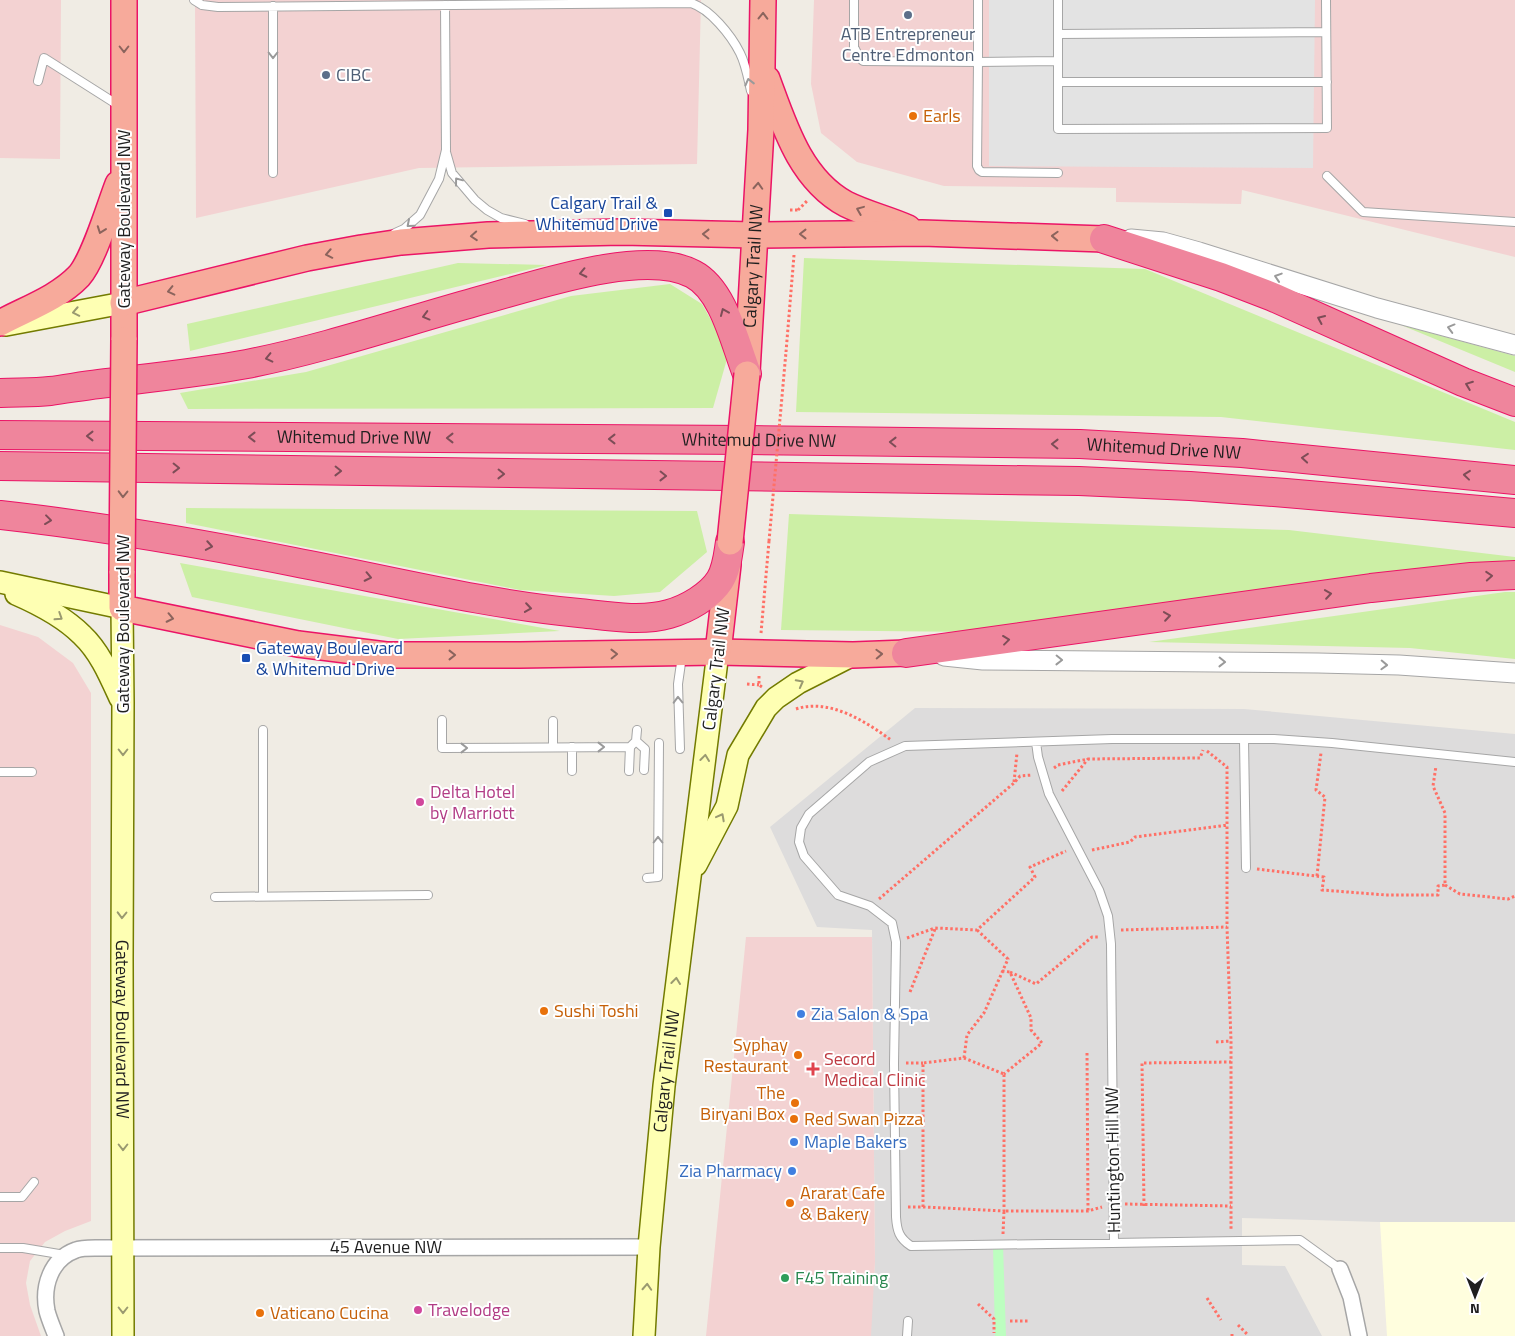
<svg xmlns="http://www.w3.org/2000/svg" width="1515" height="1336" font-family="'Titillium Web',sans-serif">
  <rect width="100%" height="100%" fill="#f0ece4"/>
  <path fill="#dddcdc" d="M915,708L1244,709L1515,734V1222H1380L1242,1218V1265L1285,1266L1322,1336H870L875,1262L872,930L817,927L770,827Z"/>
  <path fill="#f3d2d2" d="M0,0H61L60,159L0,158Z
    M195,0H701L697,164L419,168L196,218Z
    M814,0H1515V257L1242,190L1241,204L1116,202V188L944,186L857,162L821,133L811,84Z
    M0,625L38,637L73,663L91,693V1221L65,1231L45,1242L30,1261L26,1283L30,1305L41,1336H0Z
    M746,937H872L875,1262L871,1336H706Z"/>
  <path fill="#fffede" d="M1380,1222H1515V1336H1387Z"/>
  <path fill="#ccefa5" d="M804,258L1145,269L1515,422V450L1221,417L796,412Z
    M458,263L547,265L190,351L187,324Z
    M670,284L702,304L729,352L713,408L188,409L180,393L306,372L571,296Z
    M1401,325L1515,356V372Z
    M186,508L697,511L707,552L660,592L614,596L520,590L186,523Z
    M789,514L1289,530L1515,557V561L975,632L781,630Z
    M180,563L560,631L398,639L192,597Z
    M1505,592H1515V659L1410,648L1149,642Z"/>
  <path fill="#bdfec0" d="M993,1245H1003L1006,1336H995Z"/>
  <path fill="#e3e3e3" d="M989,0H1315L1313,168L989,166Z"/>
  <g fill="none" stroke-linecap="round" stroke-linejoin="round">
    <defs>
      <path id="service" d="M194,0L202,5L218,7L691,3C710,9 731,35 740,53C746,65 748,78 751,91
        M854,0V47L859,57L863,61L978,62L977,166L979,170L982,172L1058,173
        M978,0V62L1058,61
        M1058,0V129L1327,128L1326,0
        M273,6V173
        M1058,34L1326,32
        M38,81L44,58L118,105
        M1058,82H1327
        M446,152L452,173L475,200L487,210L501,218L525,224
        M1327,176L1363,212L1515,222
        M395,233L404,229L420,215L439,179L446,150L445,5
        M442,720V748L630,747
        M553,721V747
        M263,730V896
        M1244,739L1246,868
        M636,741L637,730
        M1036,742L1038,757L1049,794L1099,890L1108,916L1111,944L1114,1243
        M680,749L678,684L682,656
        M572,771V747
        M629,771L630,747L636,741L645,749L644,770
        M0,772H32
        M647,878L658,877L659,743
        M215,897L428,895
        M0,1197H22L34,1182
        M0,1248H23L65,1255
        M1340,1269L1300,1240L911,1246C899,1238 897,1231 896,1217L894,1064L896,942L892,923L870,906L838,895L804,856L799,842L801,828L809,814L869,762L905,746L1112,739H1274L1332,743L1515,762
        M907,1336L908,1321"/>
      <path id="minor" d="M1340,1269L1351,1297L1359,1336
        M56,1336C53,1328 49,1319 47,1311C42,1286 51,1259 76,1250C81,1248 89,1248 95,1248L649,1247"/>
      <path id="tertiary" d="M1131,239L1163,242L1199,252L1377,308L1515,345
        M944,656L983,660L1318,663L1399,665L1515,673"/>
      <g id="secondary">
        <path d="M6,325L123,303"/>
        <path id="s1" d="M0,582L122,608L123,703L122,960L123,1336"/>
        <path d="M16,594C39,604 64,617 82,635C100,652 110,676 120,698"/>
        <path d="M696,865L727,806L738,755L766,708L776,698L798,683L853,655"/>
        <path id="s2" d="M644,1336L649,1247L664,1086L718,652"/>
      </g>
      <g id="trunk">
        <path d="M124,0V340"/>
        <path d="M767,79C784,125 800,179 846,204C866,214 888,219 908,228"/>
        <path d="M123,303L307,258L361,248L401,242L488,235L622,232L755,235L922,233L1104,239"/>
        <path d="M0,323C26,309 58,298 79,276C94,259 109,207 118,184"/>
        <path id="s3" d="M747,372L761,130L763,0"/>
        <path d="M122,571V608L298,644L386,655H520L718,652L853,655L906,653"/>
        <path d="M718,652L728,565"/>
      </g>
      <g id="motorway">
        <path d="M1104,239L1221,277L1273,297L1463,382L1515,402"/>
        <path d="M0,393C16,392 33,393 50,391C66,389 82,386 99,384C148,378 198,373 247,364C323,349 400,323 475,302C529,288 642,247 693,274C724,290 735,344 747,374"/>
        <path id="s4" d="M0,435L748,440L1080,444L1242,453L1515,480"/>
        <path d="M0,466L1079,481L1190,486L1286,493L1515,513"/>
        <path d="M0,515C99,526 197,543 294,562C389,580 483,604 579,613C607,616 641,622 669,614C687,609 710,596 720,580C727,569 728,554 730,542"/>
        <path d="M906,653L1371,588L1471,577L1515,575"/>
      </g>
    </defs>
    <use href="#service" stroke="#a6a6a6" stroke-width="10"/>
    <use href="#minor" stroke="#a6a6a6" stroke-width="18"/>
    <use href="#tertiary" stroke="#a6a6a6" stroke-width="21"/>
    <use href="#secondary" stroke="#737b00" stroke-width="24"/>
    <use href="#trunk" stroke="#eb1466" stroke-width="28"/>
    <use href="#motorway" stroke="#eb1466" stroke-width="30"/>
    <path stroke="#ff7066" stroke-width="3" stroke-dasharray="2.5 2.5" stroke-linecap="butt" d="M790,210H798L797,211
      M798,210L808,200
      M786,352L794,255
      M761,633L769,541
      M759,676V685L762,687
      M747,684L759,685
      M796,709C829,698 865,721 891,740
      M1207,751L1227,767V927L1231,1041V1230
      M1054,768L1058,765L1088,759L1200,758L1203,750
      M1014,782L1017,753
      M1062,791L1088,759
      M1092,850L1130,842L1135,837L1228,825
      M1257,869L1324,877L1322,890L1386,895H1438V886L1445,885V813L1433,786L1436,766
      M1317,876L1325,797L1316,790L1321,753
      M1445,885L1460,894L1508,899L1515,896
      M879,899L1014,783L1020,776L1032,775
      M1121,930L1227,927
      M907,938L935,928L977,930L1035,877L1030,867L1066,851
      M1002,971L1010,972L1031,1018V1030L1042,1043L1004,1074
      M1010,972L1036,984L1092,937H1099
      M910,992L935,929
      M1216,1042L1231,1041
      M1087,1053L1088,1211
      M964,1058L967,1035L984,1013L1008,959L977,930
      M906,1063H923
      M1125,1204L1231,1206
      M1144,1206L1142,1063L1231,1062
      M908,1207H923V1063L964,1058L1004,1074
      M923,1207L1004,1211V1074
      M1003,1234L1004,1211H1088L1102,1207
      M1207,1298L1221,1320
      M978,1304L994,1319V1333
      M1010,1321H1028
      M1238,1325L1248,1335
      M1232,1336V1334"/>
    <use href="#service" stroke="#fff" stroke-width="8"/>
    <use href="#minor" stroke="#fff" stroke-width="15"/>
    <use href="#tertiary" stroke="#fff" stroke-width="19"/>
    <use href="#secondary" stroke="#feffb3" stroke-width="21"/>
    <use href="#trunk" stroke="#f7aa9b" stroke-width="25"/>
    <use href="#motorway" stroke="#ef859c" stroke-width="28"/>
    <defs>
      <path id="trunk-bridge" d="M730,542L747,374
        M122,571L124,340"/>
    </defs>
    <use href="#trunk-bridge" stroke="#eb1466" stroke-width="28" stroke-linecap="butt"/>
    <path stroke="#ff7066" stroke-width="3" stroke-dasharray="2.5 2.5" stroke-linecap="butt" d="M769,541L786,352"/>
    <use href="#trunk-bridge" stroke="#f7aa9b" stroke-width="25"/>
  </g>
  <defs><path id="oneway-chevron" d="M-2-3.5L2.5 0L-2 3.5" fill="none" stroke-width="1.6" stroke-linecap="round" stroke-linejoin="round" transform="scale(1.25)"/></defs>
  <g stroke="#8b645d">
    <use href="#oneway-chevron" transform="translate(763 16) rotate(-89)"/>
    <use href="#oneway-chevron" transform="translate(124 49) rotate(90)"/>
    <use href="#oneway-chevron" transform="translate(758 186) rotate(-87)"/>
    <use href="#oneway-chevron" transform="translate(860 210) rotate(-158)"/>
    <use href="#oneway-chevron" transform="translate(101 230) rotate(110)"/>
    <use href="#oneway-chevron" transform="translate(706 234) rotate(-179)"/>
    <use href="#oneway-chevron" transform="translate(803 234) rotate(180)"/>
    <use href="#oneway-chevron" transform="translate(474 236) rotate(176)"/>
    <use href="#oneway-chevron" transform="translate(1055 236) rotate(-178)"/>
    <use href="#oneway-chevron" transform="translate(329 254) rotate(169)"/>
    <use href="#oneway-chevron" transform="translate(171 291) rotate(167)"/>
    <use href="#oneway-chevron" transform="translate(123 494) rotate(91)"/>
    <use href="#oneway-chevron" transform="translate(170 618) rotate(12)"/>
    <use href="#oneway-chevron" transform="translate(614 654) rotate(-1)"/>
    <use href="#oneway-chevron" transform="translate(879 654) rotate(-2)"/>
    <use href="#oneway-chevron" transform="translate(452 655)"/>
  </g>
  <g stroke="#9a9a9a">
    <use href="#oneway-chevron" transform="translate(273 55) rotate(90)"/>
    <use href="#oneway-chevron" transform="translate(749 82) rotate(-104)"/>
    <use href="#oneway-chevron" transform="translate(458 181) rotate(-127)"/>
    <use href="#oneway-chevron" transform="translate(410 224) rotate(139)"/>
    <use href="#oneway-chevron" transform="translate(1278 277) rotate(-162)"/>
    <use href="#oneway-chevron" transform="translate(1451 328) rotate(-165)"/>
    <use href="#oneway-chevron" transform="translate(1059 660) rotate(1)"/>
    <use href="#oneway-chevron" transform="translate(1222 662) rotate(1)"/>
    <use href="#oneway-chevron" transform="translate(1384 665) rotate(2)"/>
    <use href="#oneway-chevron" transform="translate(678 700) rotate(-91)"/>
    <use href="#oneway-chevron" transform="translate(601 747)"/>
    <use href="#oneway-chevron" transform="translate(464 748)"/>
    <use href="#oneway-chevron" transform="translate(658 840) rotate(-90)"/>
  </g>
  <g stroke="#7d4d57">
    <use href="#oneway-chevron" transform="translate(583 273) rotate(168)"/>
    <use href="#oneway-chevron" transform="translate(724 312) rotate(-113)"/>
    <use href="#oneway-chevron" transform="translate(426 316) rotate(165)"/>
    <use href="#oneway-chevron" transform="translate(1321 319) rotate(-156)"/>
    <use href="#oneway-chevron" transform="translate(269 358) rotate(167)"/>
    <use href="#oneway-chevron" transform="translate(1469 385) rotate(-159)"/>
    <use href="#oneway-chevron" transform="translate(90 436) rotate(-180)"/>
    <use href="#oneway-chevron" transform="translate(252 437) rotate(-180)"/>
    <use href="#oneway-chevron" transform="translate(450 438) rotate(-180)"/>
    <use href="#oneway-chevron" transform="translate(612 439) rotate(-180)"/>
    <use href="#oneway-chevron" transform="translate(893 442) rotate(-179)"/>
    <use href="#oneway-chevron" transform="translate(1055 444) rotate(-179)"/>
    <use href="#oneway-chevron" transform="translate(1305 458) rotate(-175)"/>
    <use href="#oneway-chevron" transform="translate(176 468) rotate(1)"/>
    <use href="#oneway-chevron" transform="translate(338 471) rotate(1)"/>
    <use href="#oneway-chevron" transform="translate(501 474) rotate(1)"/>
    <use href="#oneway-chevron" transform="translate(1467 475) rotate(-174)"/>
    <use href="#oneway-chevron" transform="translate(663 476) rotate(1)"/>
    <use href="#oneway-chevron" transform="translate(48 520) rotate(7)"/>
    <use href="#oneway-chevron" transform="translate(209 546) rotate(10)"/>
    <use href="#oneway-chevron" transform="translate(1489 576) rotate(-4)"/>
    <use href="#oneway-chevron" transform="translate(368 577) rotate(12)"/>
    <use href="#oneway-chevron" transform="translate(1328 594) rotate(-8)"/>
    <use href="#oneway-chevron" transform="translate(528 608) rotate(8)"/>
    <use href="#oneway-chevron" transform="translate(1167 616) rotate(-8)"/>
    <use href="#oneway-chevron" transform="translate(1006 640) rotate(-7)"/>
  </g>
  <g stroke="#9a9a70">
    <use href="#oneway-chevron" transform="translate(76 312) rotate(169)"/>
    <use href="#oneway-chevron" transform="translate(59 617) rotate(33)"/>
    <use href="#oneway-chevron" transform="translate(800 683) rotate(-28)"/>
    <use href="#oneway-chevron" transform="translate(123 752) rotate(90)"/>
    <use href="#oneway-chevron" transform="translate(705 758) rotate(-83)"/>
    <use href="#oneway-chevron" transform="translate(721 817) rotate(-62)"/>
    <use href="#oneway-chevron" transform="translate(122 915) rotate(91)"/>
    <use href="#oneway-chevron" transform="translate(676 981) rotate(-83)"/>
    <use href="#oneway-chevron" transform="translate(123 1147) rotate(90)"/>
    <use href="#oneway-chevron" transform="translate(647 1287) rotate(-87)"/>
    <use href="#oneway-chevron" transform="translate(123 1310) rotate(90)"/>
  </g>
  <g fill="#5c6f8a" stroke="#fff" stroke-width="2">
    <circle cx="908" cy="15" r="5"/>
    <circle cx="326" cy="75" r="5"/>
  </g>
  <g fill="#e8710a" stroke="#fff" stroke-width="2">
    <circle cx="913" cy="116" r="5"/>
    <circle cx="544" cy="1011" r="5"/>
    <circle cx="798" cy="1055" r="5"/>
    <circle cx="795" cy="1103" r="5"/>
    <circle cx="794" cy="1119" r="5"/>
    <circle cx="790" cy="1203" r="5"/>
    <circle cx="260" cy="1313" r="5"/>
  </g>
  <g fill="#1a4fb4" stroke="#fff" stroke-width="2">
    <rect x="663" y="208" width="10" height="10" rx="2.5"/>
    <rect x="241" y="653" width="10" height="10" rx="2.5"/>
  </g>
  <g fill="#d1479c" stroke="#fff" stroke-width="2">
    <circle cx="420" cy="802" r="5"/>
    <circle cx="418" cy="1310" r="5"/>
  </g>
  <g fill="#3f7fe0" stroke="#fff" stroke-width="2">
    <circle cx="801" cy="1014" r="5"/>
    <circle cx="794" cy="1142" r="5"/>
    <circle cx="792" cy="1171" r="5"/>
  </g>
  <path fill="#e0444e" stroke="#fff" stroke-width="2" d="M810.5 1061.5h5v5h5v5h-5v5h-5v-5h-5v-5h5z"/>
  <circle fill="#2e9e5b" stroke="#fff" stroke-width="2" cx="785" cy="1278" r="5"/>
  <g text-anchor="middle" stroke-width="4" stroke-linejoin="round" paint-order="stroke">
    <g font-size="18" fill="#4e5e75" stroke="#fff">
      <text x="908" y="40">ATB Entrepreneur<tspan x="908" dy="21">Centre Edmonton</tspan></text>
      <text x="336" y="81" text-anchor="start">CIBC</text>
    </g>
    <g font-size="18" fill="#c56008" stroke="#fff" text-anchor="start">
      <text x="923" y="122">Earls</text>
      <text x="554" y="1017">Sushi Toshi</text>
      <text x="788" y="1051" text-anchor="end">Syphay<tspan x="788" dy="21">Restaurant</tspan></text>
      <text x="785" y="1099" text-anchor="end">The<tspan x="785" dy="21">Biryani Box</tspan></text>
      <text x="804" y="1125">Red Swan Pizza</text>
      <text x="800" y="1199">Ararat Cafe<tspan x="800" dy="21">&amp; Bakery</tspan></text>
      <text x="270" y="1319">Vaticano Cucina</text>
    </g>
    <g font-size="18" fill="#164399" stroke="#fff" text-anchor="end">
      <text x="658" y="209">Calgary Trail &amp;<tspan x="658" dy="21">Whitemud Drive</tspan></text>
      <text x="256" y="654" text-anchor="start">Gateway Boulevard<tspan x="256" dy="21">&amp; Whitemud Drive</tspan></text>
    </g>
    <g font-size="18" fill="#1f1f1f" stroke="#fff">
      <text transform="translate(124 219) rotate(-90)" y="6">Gateway Boulevard NW</text>
      <text dy="6" stroke="none"><textPath href="#s3" startOffset="106">Calgary Trail NW</textPath></text>
      <text dy="6" stroke="none"><textPath href="#s4" startOffset="354">Whitemud Drive NW</textPath></text>
      <text dy="6" stroke="none"><textPath href="#s4" startOffset="759">Whitemud Drive NW</textPath></text>
      <text dy="6" stroke="none"><textPath href="#s4" startOffset="1164">Whitemud Drive NW</textPath></text>
      <text transform="translate(123 624) rotate(-90)" y="6">Gateway Boulevard NW</text>
      <text transform="translate(716 669) rotate(-83)" y="6">Calgary Trail NW</text>
      <text dy="6" stroke="none"><textPath href="#s1" startOffset="546">Gateway Boulevard NW</textPath></text>
      <text dy="6" stroke="none"><textPath href="#s2" startOffset="266">Calgary Trail NW</textPath></text>
      <text transform="translate(1113 1160) rotate(-91)" y="6">Huntington Hill NW</text>
      <text x="386" y="1253">45 Avenue NW</text>
    </g>
    <g font-size="18" fill="#b23c85" stroke="#fff" text-anchor="start">
      <text x="430" y="798">Delta Hotel<tspan x="430" dy="21">by Marriott</tspan></text>
      <text x="428" y="1316">Travelodge</text>
    </g>
    <g font-size="18" fill="#366cbe" stroke="#fff" text-anchor="start">
      <text x="811" y="1020">Zia Salon &amp; Spa</text>
      <text x="804" y="1148">Maple Bakers</text>
      <text x="782" y="1177" text-anchor="end">Zia Pharmacy</text>
    </g>
    <g font-size="18" fill="#be3a42" stroke="#fff" text-anchor="start">
      <text x="824" y="1065">Secord<tspan x="824" dy="21">Medical Clinic</tspan></text>
    </g>
    <g font-size="18" fill="#27864d" stroke="#fff" text-anchor="start">
      <text x="795" y="1284">F45 Training</text>
    </g>
  </g>
  <g transform="translate(1475 1296) rotate(180)" stroke="#ffffff" stroke-width="4" paint-order="stroke">
  <path d="M0-4L9 19L0 12L-9 19Z" fill="#1f1f1f"/>
  <text y="-8" font-size="14" font-weight="bold" text-anchor="middle" fill="#1f1f1f">N</text>
  </g>
</svg>
